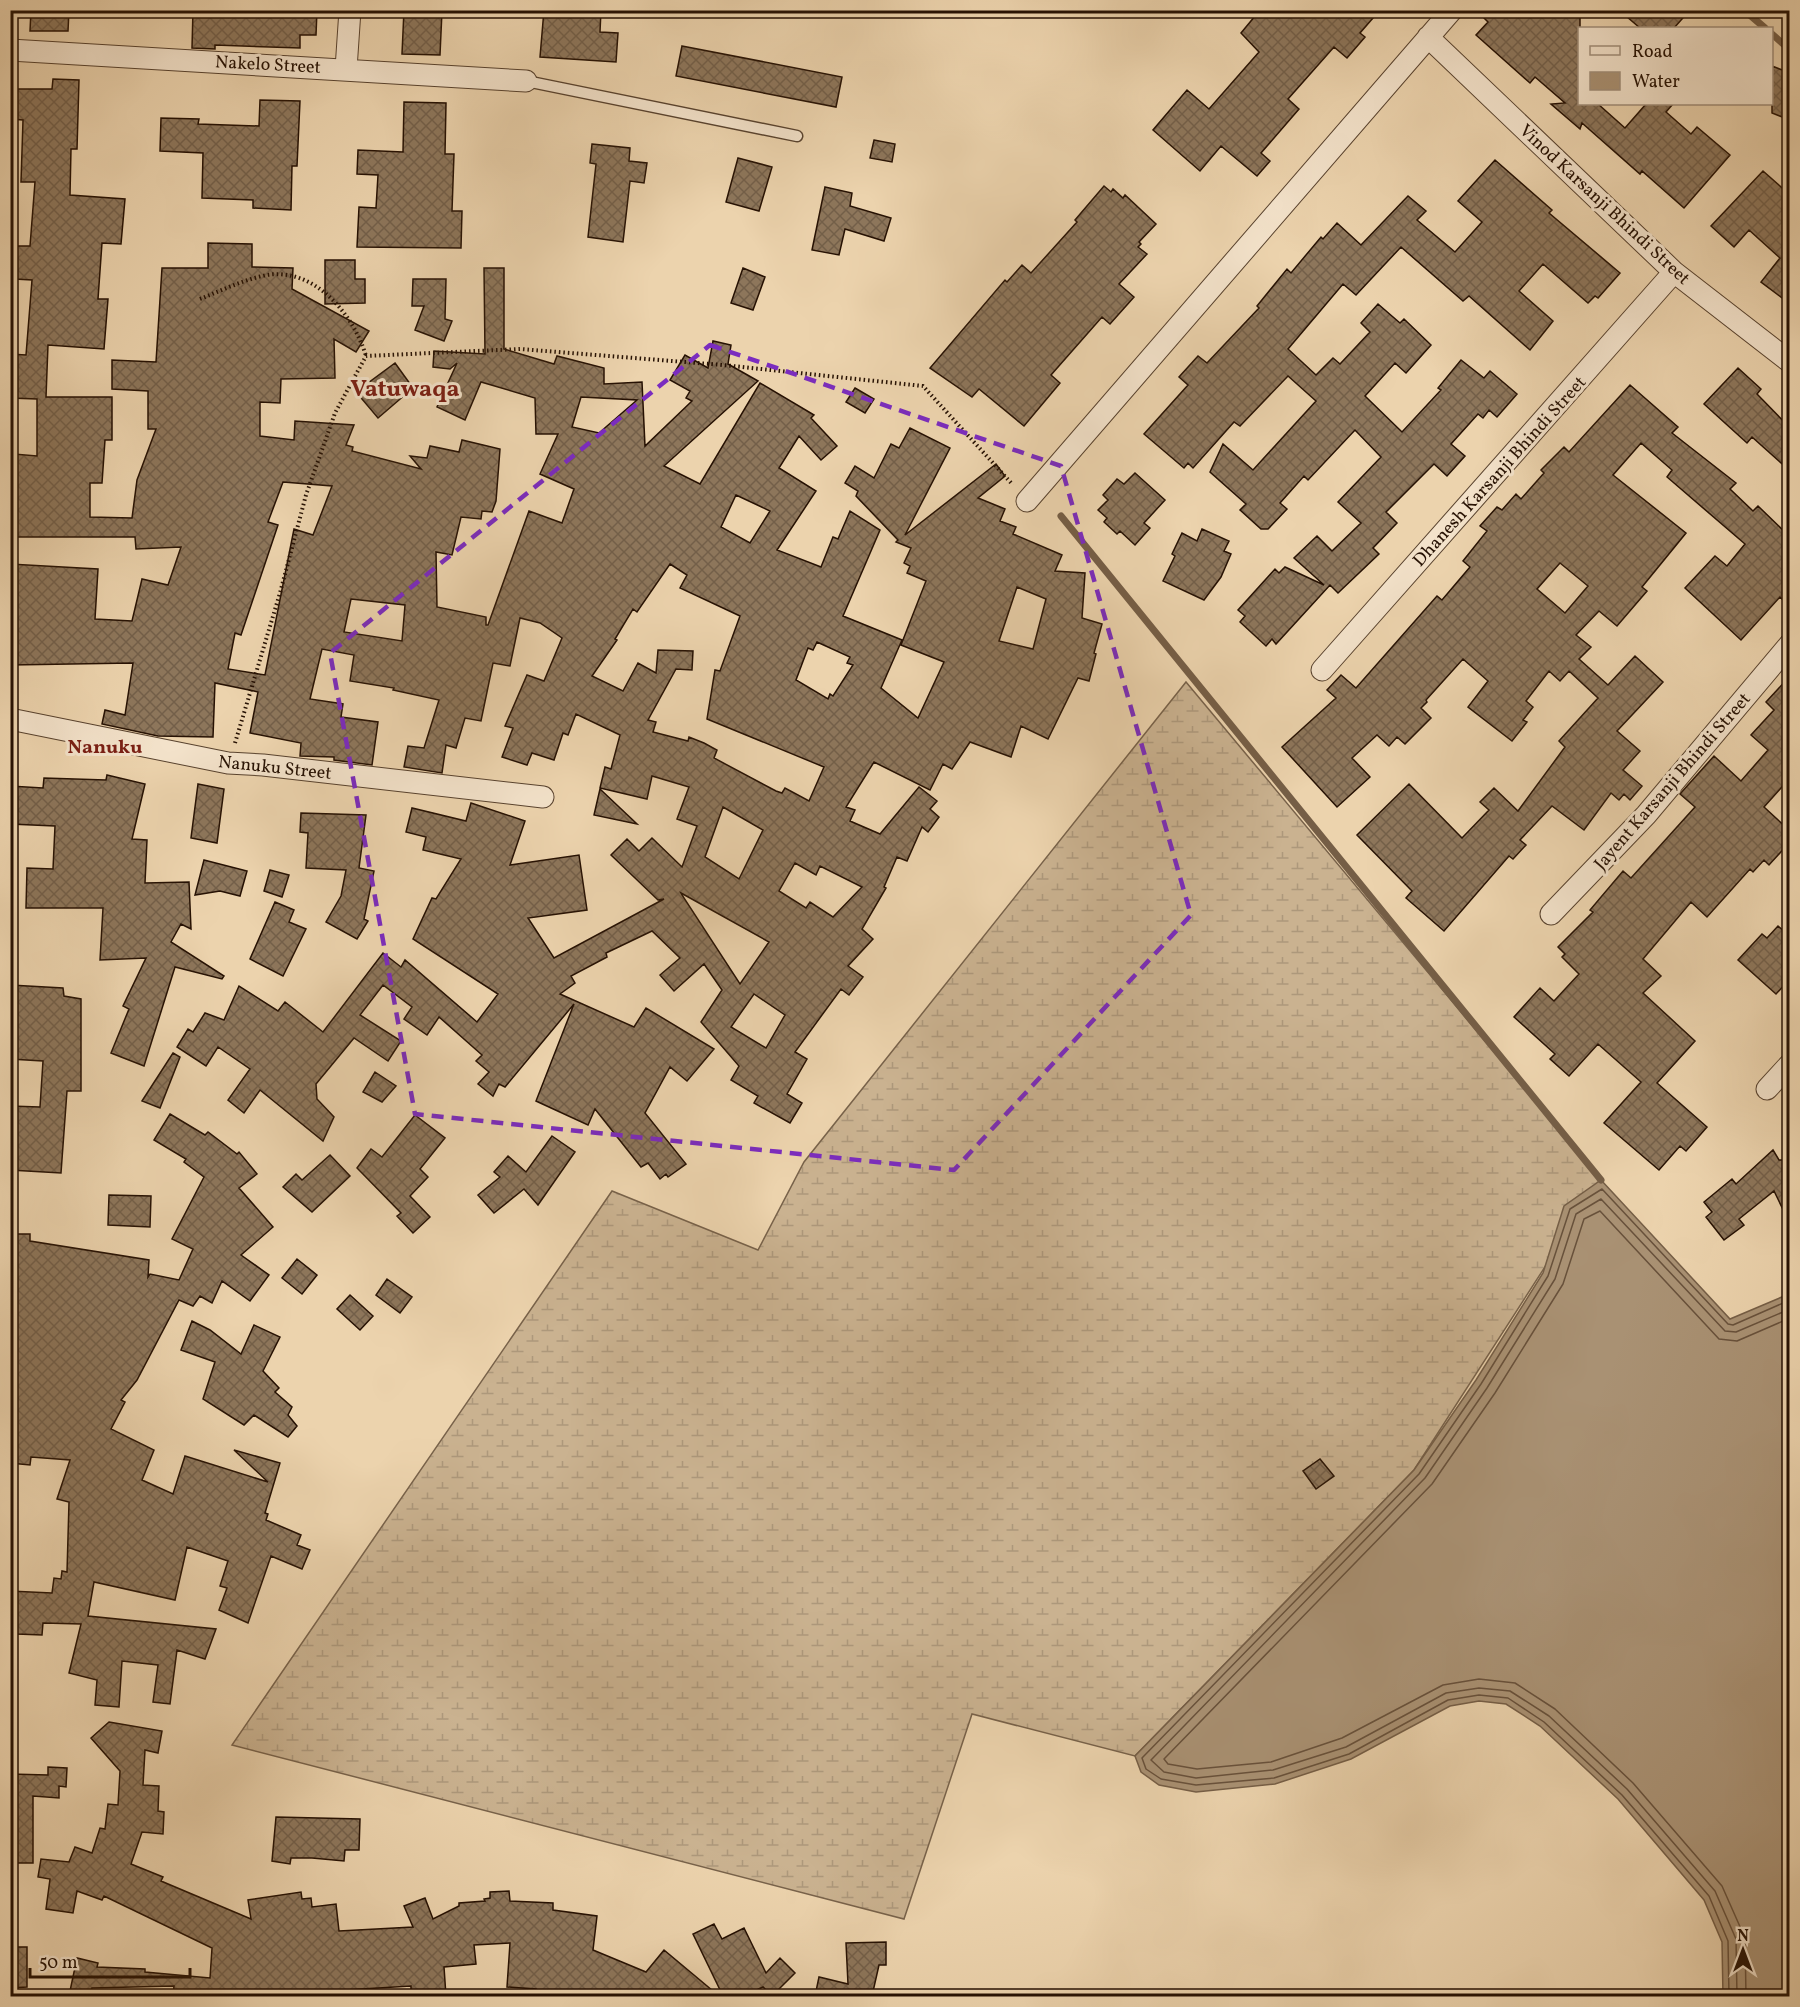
<svg xmlns="http://www.w3.org/2000/svg" width="1800" height="2007" font-family="Vollkorn,serif">
  <defs>
    <pattern id="wetland-marsh" width="20" height="14" patternUnits="userSpaceOnUse" patternTransform="scale(1.5)"><rect width="20" height="14" fill="#cab290"/><path d="M1 5h8M5 5V1M11 12h8M15 12V8" fill="none" stroke="#ad987b"/></pattern>
    <pattern id="building-cross-hatch" width="8" height="8" patternUnits="userSpaceOnUse" patternTransform="scale(1.5)"><rect width="8" height="8" fill="#8d765b"/><path d="M0 0l8 8M0 8l8-8" fill="none" stroke="#735f49"/></pattern>
  </defs>
  <rect width="100%" height="100%" fill="#ecd3ad"/>
  <filter id="stains"><feTurbulence type="fractalNoise" baseFrequency=".00333" numOctaves="4"/><feColorMatrix values="0 0 0 0 .2 0 0 0 0 .09 0 0 0 0 .02 0 0 0 .5 -.17"/></filter>
  <radialGradient id="worn" r=".72"><stop offset=".6" stop-color="#630" stop-opacity="0"/><stop offset="1" stop-color="#630" stop-opacity=".3"/></radialGradient>
  <path fill="url(#wetland-marsh)" stroke="#78624a" stroke-width="1.5" d="M1186,682L1601,1180L1414,1470L1135,1756L972,1714L904,1919L232,1745L612,1191L758,1250L804,1162Z"/>
  <path fill="#a99173" stroke="#755e46" stroke-width="1.5" d="M1601,1180L1730,1319L1789,1294V1996H1723L1722,1942L1704,1900L1618,1799L1540,1726L1506,1704L1479,1701L1450,1706L1351,1759L1275,1784L1196,1792L1159,1785L1141,1772L1135,1756L1414,1470L1476,1380L1543,1273L1564,1206Z"/>
  <g fill="none" stroke-linecap="round" stroke-linejoin="round">
    <path stroke="#68513b" stroke-width="1.5" d="M1729,1996L1728,1941L1709,1896L1622,1795L1544,1722L1508,1698L1479,1695L1448,1700L1349,1754L1274,1778L1196,1785L1161,1779L1146,1769L1142,1758L1419,1474L1481,1384L1548,1276L1570,1209L1602,1189L1728,1324L1733,1325L1790,1300
      M1737,1996L1736,1939L1715,1891L1627,1789L1549,1716L1510,1691L1479,1688L1446,1693L1346,1747L1273,1770L1196,1778L1164,1772L1151,1760L1425,1478L1487,1388L1555,1279L1576,1214L1601,1199L1725,1331L1736,1332L1790,1309
      M1746,1996L1745,1938L1722,1886L1633,1783L1555,1709L1515,1683L1479,1679L1443,1685L1342,1738L1271,1762L1197,1769L1168,1764L1164,1759L1432,1484L1495,1393L1563,1284L1584,1219L1600,1211L1719,1339L1737,1341L1790,1318"/>
    <path stroke="#755e46" stroke-width="7" d="M1744,10L1765,28
      M1772,34L1790,50
      M1061,516L1601,1180"/>
  </g>
  <path fill="url(#building-cross-hatch)" stroke="#261103" stroke-width="1.5" fill-rule="evenodd" d="M31,10H69L68,31H30Z
    M193,10H317L316,35H300V48L215,45V49L192,48Z
    M404,10L442,11L440,55L402,54Z
    M544,10H601L600,32L618,33L616,62L540,57Z
    M1260,10H1365L1373,18L1360,33L1365,37L1347,58L1334,47L1288,99L1299,109L1261,153L1270,161L1257,176L1221,146L1200,171L1153,130L1187,90L1209,109L1259,52L1241,33Z
    M1476,10H1580V104H1598L1625,128L1646,104H1673L1666,112L1691,134L1697,127L1730,155L1684,208L1642,171L1640,174L1582,123L1580,129L1551,104L1565,103L1535,77L1530,83L1476,35L1488,22Z
    M1619,10H1690L1674,28H1640Z
    M682,46L842,77L836,107L676,76Z
    M1772,66L1790,73V120L1772,113Z
    M53,79L79,80L77,149H71L70,195L125,199L121,244L102,243L98,299H108L104,349L48,345L46,397H112V440H105L102,483H90V517L132,518L137,480L156,429H148V391L112,389V360L156,362L162,268H208V243L252,244V267L293,268L292,289L369,331L356,352L334,339L335,378L281,379L280,403L260,402V436L294,440L295,421L354,425L346,445L353,447L352,451L421,469L410,456L427,458L430,446L459,452L462,440L500,449L496,501L492,512L482,511L481,519L461,517L452,555L436,552L437,607L486,617V625H488L529,511L562,523L574,489L540,474L558,434H536L535,398L481,382L465,420L437,407L457,363L450,369L433,367L434,351L485,354L484,268H504V349L554,364L557,356L604,368V384L642,382L645,446L692,401L686,398L690,391L670,380L685,355L708,368L713,341L731,345L728,364L758,381L664,466L700,484L760,383L814,415L811,418L837,446L821,460L799,436L779,468L816,491L777,550L821,567L833,537L838,539L850,511L880,530L843,616L902,640L881,688L918,718L944,662L901,645L926,581L907,573L910,566L904,563L911,548L896,542L898,540L856,496L858,491L845,483L855,466L874,478L891,444L899,448L910,428L950,448L905,535L996,464L1005,476L978,498L1005,509L1000,521L1016,527L1013,534L1062,555L1055,571L1085,573L1082,618L1102,624L1094,653L1096,654L1089,681L1078,678L1048,739L1021,726L1011,757L970,742L952,769L943,764L930,790L874,762L846,807L855,810L850,821L880,834L919,787L937,801L930,809L939,817L928,832L922,827L907,861L897,857L884,887L886,888L862,929L873,939L848,966L863,977L849,995L841,989L795,1052L807,1059L787,1094L802,1103L790,1123L754,1103L758,1096L731,1080L739,1066L701,1022L722,990L704,964L674,991L660,975L680,958L652,931L606,953L607,957L571,976L575,983L560,994L634,1027L646,1008L714,1049L687,1081L670,1067L645,1113L686,1164L668,1177L666,1174L660,1179L648,1163L641,1167L595,1109L588,1125L536,1101L574,1004L505,1087L499,1084L493,1096L478,1084L489,1072L476,1061L482,1055L439,1017L427,1035L404,1019L412,1007L383,985L360,1015L401,1041L388,1061L354,1038L316,1084L317,1099L334,1117L323,1141L260,1090L244,1113L228,1100L250,1069L218,1047L206,1066L177,1047L188,1029L193,1032L205,1013L224,1020L239,986L278,1011L285,1002L323,1032L383,953L401,967L405,960L477,1022L498,994L413,939L432,898L436,899L461,859L423,850L426,837L406,832L412,808L466,821L471,803L525,821L510,865L579,855L587,910L528,918L554,958L664,899L658,900L611,855L627,839L639,851L652,838L682,867L697,826L677,819L689,787L652,776L647,799L600,788L605,767L611,769L620,735L576,714L568,735L563,733L554,760L532,753L527,765L502,757L513,728L505,726L527,675L544,681L562,638L540,623L520,618L510,666L493,663L481,721L465,718L456,748L446,745L442,773L404,767L408,746L424,748L439,700L393,690L394,688L350,681L354,655L322,649L310,699L343,704L341,717L378,722L372,765L334,760V757L300,756L301,743L250,733L258,692L254,691L215,683L213,737L158,736L102,724L105,710L125,715L133,663L10,665V564L98,569L95,619L132,621L142,579L168,585L181,547L136,549L135,537H10L14,454L37,456V399L10,398V354L26,355L32,280L15,279L17,246H30L35,182H21L23,120L10,119V89H52ZM581,397L637,400L599,433L572,427ZM283,482L332,486L313,535L294,529L265,675L228,669L235,633L241,635L278,525L268,522ZM736,495L770,511L750,543L721,527ZM670,564L687,575L680,588L740,616L720,671L715,670L707,719L824,767L809,801L785,788L782,793L776,791L714,758L717,750L704,743L689,737L688,741L653,732L656,722L648,720L676,669L692,670L693,651L658,650L656,673L638,663L623,691L592,676L617,640L615,639L633,609L637,612ZM1017,587L1046,599L1033,649L999,641ZM351,599L405,605L402,641L344,632ZM817,642L850,657L847,663L853,665L833,696L830,694L828,699L796,680L808,648L813,650ZM723,807L763,830L739,879L705,857ZM795,863L816,875L820,866L862,887L833,917L810,902L806,908L779,891ZM681,893L769,942L740,984L682,895ZM754,994L785,1015L766,1048L731,1027Z
    M260,100L300,101L297,166H292L291,210L253,208V200L202,198L203,153L160,151L161,118L199,119L198,124L259,126Z
    M404,102L446,103L445,154H454L452,211H462L461,248L357,247L359,207L376,208L378,175L357,174L358,150L403,152Z
    M874,140L895,144L892,162L870,158Z
    M592,144L630,148L629,161L647,163L644,183L630,181L623,242L588,237L596,164L590,163Z
    M738,158L772,167L759,211L726,202Z
    M1495,160L1552,210L1549,213L1620,273L1598,298L1595,296L1588,303L1543,264L1519,291L1553,321L1530,350L1469,296L1463,301L1401,247L1356,295L1343,284L1288,349L1316,375L1333,358L1340,364L1370,332L1361,323L1378,304L1400,323L1404,319L1431,345L1406,373L1395,363L1365,396L1402,432L1441,390L1438,388L1461,360L1484,378L1490,371L1517,394L1497,417L1489,410L1483,418L1478,414L1451,444L1465,456L1447,476L1434,464L1386,512L1397,523L1373,548L1379,554L1338,593L1330,585L1276,644L1272,639L1266,646L1240,622L1245,616L1238,610L1275,569L1279,573L1285,567L1324,585L1294,558L1317,536L1332,551L1361,523L1338,502L1381,457L1355,430L1308,480L1304,476L1280,503L1287,509L1268,529H1261L1240,510L1246,504L1210,472L1223,444L1253,470L1316,401L1288,376L1240,426L1234,422L1193,468L1188,463L1184,468L1144,434L1188,385L1179,377L1198,356L1207,363L1259,308L1257,306L1287,269L1291,273L1321,237L1323,239L1337,223L1361,245L1408,196L1426,211L1417,220L1455,252L1482,222L1458,201Z
    M1763,171L1790,195V304L1761,282L1780,258L1749,230L1734,247L1711,226Z
    M1104,186L1111,192L1113,189L1123,198L1125,195L1156,224L1139,242L1141,244L1138,247L1147,254L1119,284L1134,297L1110,324L1102,317L1051,375L1060,383L1024,426L979,389L972,397L930,368L1005,280L1007,282L1022,265L1031,273L1077,222L1075,220Z
    M825,187L852,193L850,206L891,218L884,241L845,229L839,255L812,250Z
    M325,260H355V279H365V303L325,304Z
    M743,268L765,277L753,310L731,303Z
    M413,279H446L445,319L452,321L444,341L415,330L424,306H412Z
    M395,363L413,388L378,418L356,392Z
    M1738,368L1761,389L1757,394L1790,428V471L1752,437L1747,443L1704,404Z
    M1630,385L1678,427L1672,433L1736,483L1730,489L1753,511L1758,506L1790,537V607L1780,597L1741,640L1685,588L1715,556L1727,566L1745,544L1667,477L1672,470L1641,443L1613,475L1686,533L1642,587L1647,591L1617,626L1599,611L1576,635L1591,647L1579,659L1608,685L1635,656L1663,682L1617,731L1640,751L1623,770L1642,786L1630,800L1624,794L1619,800L1611,793L1584,830L1552,806L1520,840L1526,845L1513,859L1509,856L1444,931L1406,898L1412,891L1357,835L1409,784L1462,838L1489,810L1480,802L1494,788L1518,811L1565,747L1559,741L1598,698L1569,671L1560,681L1549,671L1526,701L1533,707L1523,720L1527,722L1512,741L1468,707L1488,681L1463,659L1426,700L1427,702L1421,708L1431,718L1405,744L1397,737L1389,746L1377,735L1352,758L1370,777L1337,807L1282,747L1336,698L1327,690L1341,675L1356,688L1437,596L1442,600L1470,567L1463,561L1487,531L1480,526L1497,507L1502,510L1516,494L1521,499L1544,473L1541,470L1564,447L1569,452ZM1560,563L1588,586L1565,613L1537,589Z
    M855,388L874,399L865,413L846,402Z
    M1135,473L1165,500L1144,523L1150,528L1135,545L1120,531L1117,534L1104,522L1107,518L1098,510L1108,500L1103,495L1117,479L1124,484Z
    M1202,529L1229,541L1224,551L1231,554L1221,577L1204,600L1163,581L1175,556L1172,554L1182,533L1197,541Z
    M1790,676V778L1764,807L1790,831V842L1769,865L1764,860L1753,872L1750,869L1707,917L1691,902L1643,959L1661,976L1643,993L1695,1041L1657,1083L1707,1127L1686,1151L1680,1146L1659,1170L1604,1123L1641,1082L1598,1044L1569,1076L1550,1059L1555,1054L1514,1017L1540,988L1554,1001L1579,974L1562,957L1565,954L1558,947L1593,912L1590,910L1623,871L1631,878L1695,807L1680,794L1714,756L1741,781L1768,750L1751,735L1774,710L1766,702Z
    M107,775L145,784L132,839L147,840L145,883L189,882L191,929L181,924L171,942L224,976L222,979L175,967L144,1066L111,1053L129,1009L123,1006L146,958L100,960L103,908H26L27,868L53,869L55,826L10,824V786L43,788L44,778L106,780Z
    M198,784L224,789L217,843L191,838Z
    M600,789L637,824L594,815Z
    M301,813L366,815L359,868L374,871L364,919L368,921L357,939L326,922L341,896L346,870L306,868L308,833L300,832Z
    M204,860L247,871L240,896L220,891L195,895Z
    M270,870L289,875L282,897L264,891Z
    M275,902L294,910L289,922L306,929L283,976L250,959Z
    M1778,926L1790,936V979L1776,994L1738,960L1762,934L1767,938Z
    M10,985L63,988L64,996L81,999V1091H67L61,1173L10,1170V1106L40,1107L43,1061L10,1059Z
    M173,1053L180,1057L160,1108L142,1101Z
    M375,1072L396,1086L382,1102L363,1092Z
    M170,1114L205,1135L208,1132L237,1154L239,1152L257,1174L239,1188L273,1227L241,1255L269,1275L250,1301L222,1281L212,1303L200,1296L193,1306L179,1300L137,1380L121,1400L125,1402L111,1429L154,1450L142,1480L173,1494L185,1456L268,1482L234,1450L280,1463L265,1513L268,1514L266,1520L301,1535L297,1545L310,1550L302,1569L271,1556L248,1623L219,1610L227,1588L220,1586L228,1561L187,1547L175,1600L94,1582L88,1616L216,1629L205,1659L177,1650L170,1704L153,1702L158,1665L122,1661L119,1707L95,1705L97,1680L69,1673L81,1624L43,1623L42,1635L17,1634V1619H10V1591L52,1593L54,1578L61,1579L62,1571L67,1572L69,1502L57,1499L70,1460L31,1457L30,1465L10,1463L15,1402H10V1234H30V1241L149,1260L148,1277L150,1274L179,1280L193,1249L172,1239L204,1177L184,1162L186,1159L154,1140Z
    M415,1115L445,1138L420,1169L428,1177L410,1196L430,1217L413,1233L397,1216L401,1213L357,1168L371,1149L382,1157Z
    M552,1136L575,1152L538,1205L524,1189L494,1213L478,1195L500,1177L494,1172L508,1156L526,1172Z
    M1773,1150L1779,1160H1790V1224L1774,1191L1739,1219L1744,1225L1724,1240L1706,1217L1712,1212L1704,1202L1732,1179L1736,1184Z
    M330,1155L350,1176L312,1212L283,1187L296,1174L302,1180Z
    M109,1195L151,1196L150,1227L108,1225Z
    M297,1259L317,1275L302,1294L282,1278Z
    M387,1279L412,1297L400,1313L376,1295Z
    M350,1295L373,1316L360,1330L337,1309Z
    M192,1321L210,1330L241,1354L254,1325L280,1337L263,1371L279,1388L275,1392L292,1407L288,1415L297,1426L288,1437L254,1415L244,1425L203,1399L215,1362L181,1350Z
    M1320,1459L1334,1476L1316,1489L1303,1471Z
    M109,1722L162,1731L158,1753L145,1750L143,1785L159,1786L158,1811L164,1812L163,1834L142,1832L131,1864L163,1877L161,1881L251,1919L248,1900L301,1892L302,1899L311,1898L312,1907L336,1904L339,1931L413,1927L404,1906L425,1898L433,1919L459,1906V1903L485,1901L484,1899L490,1898V1892L509,1891L510,1901L553,1903V1910L597,1916L593,1950L646,1972L664,1950L719,1996H536V1989L507,1987L510,1943L474,1945L476,1964L444,1967L446,1996H411V1986L312,1992L311,1996H173L174,1986L92,1988L90,1996L70,1991L77,1958L98,1963L97,1967L145,1969V1972L210,1978L212,1948L104,1896L102,1900L77,1891L73,1913L46,1909L50,1879L38,1877L41,1859L69,1862L75,1847L92,1853L100,1828L105,1829L108,1804L118,1805L120,1771L91,1738Z
    M48,1767L67,1768L66,1787L59,1786V1798L33,1796V1863H10V1774L48,1775Z
    M276,1817L360,1819L359,1850H345L344,1861L312,1858H291L290,1864L272,1861Z
    M714,1924L722,1939L744,1928L766,1973L780,1958L795,1973L772,1996L763,1987L744,1996H723L693,1934Z
    M886,1942V1965H879L872,1996H815L819,1977L848,1984L846,1943Z
    M10,1947H27V1987L10,1988Z"/>
  <g fill="none" stroke-linecap="round" stroke-linejoin="round">
    <defs>
      <path id="lane" d="M526,81L797,136"/>
      <path id="street" d="M1428,37L1674,272L1790,362
        M10,50L526,81
        M346,69L350,10
        M1027,501L1452,10
        M1322,670L1674,272
        M10,719L228,763L263,765L543,797
        M1551,914L1646,815L1790,644
        M1767,1089L1790,1064"/>
    </defs>
    <use href="#lane" stroke="#58422e" stroke-width="13"/>
    <use href="#street" stroke="#58422e" stroke-width="23"/>
    <path stroke="#261103" stroke-width="4" stroke-dasharray="1.5 3" stroke-linecap="butt" d="M200,299C220,291 241,281 262,276C312,264 353,313 366,356
      M235,743L280,593L306,495L335,413L366,356L520,349L723,365L923,386L1013,485"/>
    <use href="#lane" stroke="#f3e2ca" stroke-width="10"/>
    <use href="#street" stroke="#f3e2ca" stroke-width="21"/>
  </g>
  <path fill="none" stroke="#7b2cbf" stroke-width="4.5" stroke-dasharray="12 8" stroke-linejoin="round" d="M710,345L1061,466L1191,915L954,1170L415,1114L330,653Z"/>
  <g text-anchor="middle" stroke-width="6" stroke-linejoin="round" paint-order="stroke">
    <g font-size="18" fill="#261103" stroke="#f3e2ca">
      <text transform="translate(268 64) rotate(3)" y="6">Nakelo Street</text>
      <text transform="translate(1605 204) rotate(43)" y="6">Vinod Karsanji Bhindi Street</text>
      <text transform="translate(1499 471) rotate(-48)" y="6">Dhanesh Karsanji Bhindi Street</text>
      <text transform="translate(275 767) rotate(6)" y="6">Nanuku Street</text>
      <text transform="translate(1672 781) rotate(-49)" y="6">Jayent Karsanji Bhindi Street</text>
    </g>
    <g font-size="20" font-weight="bold" fill="#7a1f14" stroke="#f3e2ca">
      <text x="105" y="753">Nanuku</text>
    </g>
    <g font-size="24" font-weight="bold" fill="#7a1f14" stroke="#f3e2ca">
      <text x="405" y="396">Vatuwaqa</text>
    </g>
  </g>
  <rect width="1800" height="2007" fill="none" stroke="#ecd3ad" stroke-width="36"/>
  <rect x="12" y="12" width="1776" height="1983" fill="none" stroke="#261103" stroke-width="3"/>
  <rect x="18" y="18" width="1764" height="1971" fill="none" stroke="#261103" stroke-width="1.5"/>
  <rect x="1578" y="27" width="195" height="78" fill="#f3e2ca" stroke="#a18e7a" stroke-width="1.5"/>
  <rect x="1590" y="46" width="30" height="9" fill="#f3e2ca" stroke="#a18e7a" stroke-width="1.5"/>
  <text x="1632" y="57" font-size="18" fill="#261103">Road</text>
  <rect x="1590" y="72" width="30" height="18" fill="#a99173" stroke="#a18e7a" stroke-width="1.5"/>
  <text x="1632" y="87" font-size="18" fill="#261103">Water</text>
  <g transform="translate(1743 1950)" stroke="#f3e2ca" stroke-width="4.5" paint-order="stroke">
  <path d="M0-4.5L10 22L0 15L-10 22Z" fill="#261103"/>
  <text y="-9" font-size="16" font-weight="bold" text-anchor="middle" fill="#261103">N</text>
  </g>
  <path d="M30 1968v9h160v-9" fill="none" stroke="#261103" stroke-width="3"/>
  <text x="39" y="1968" font-size="18" fill="#261103" stroke="#f3e2ca" stroke-width="4.5" paint-order="stroke">50 m</text>
  <rect width="100%" height="100%" filter="url(#stains)"/>
  <rect width="100%" height="100%" fill="url(#worn)"/>
</svg>
